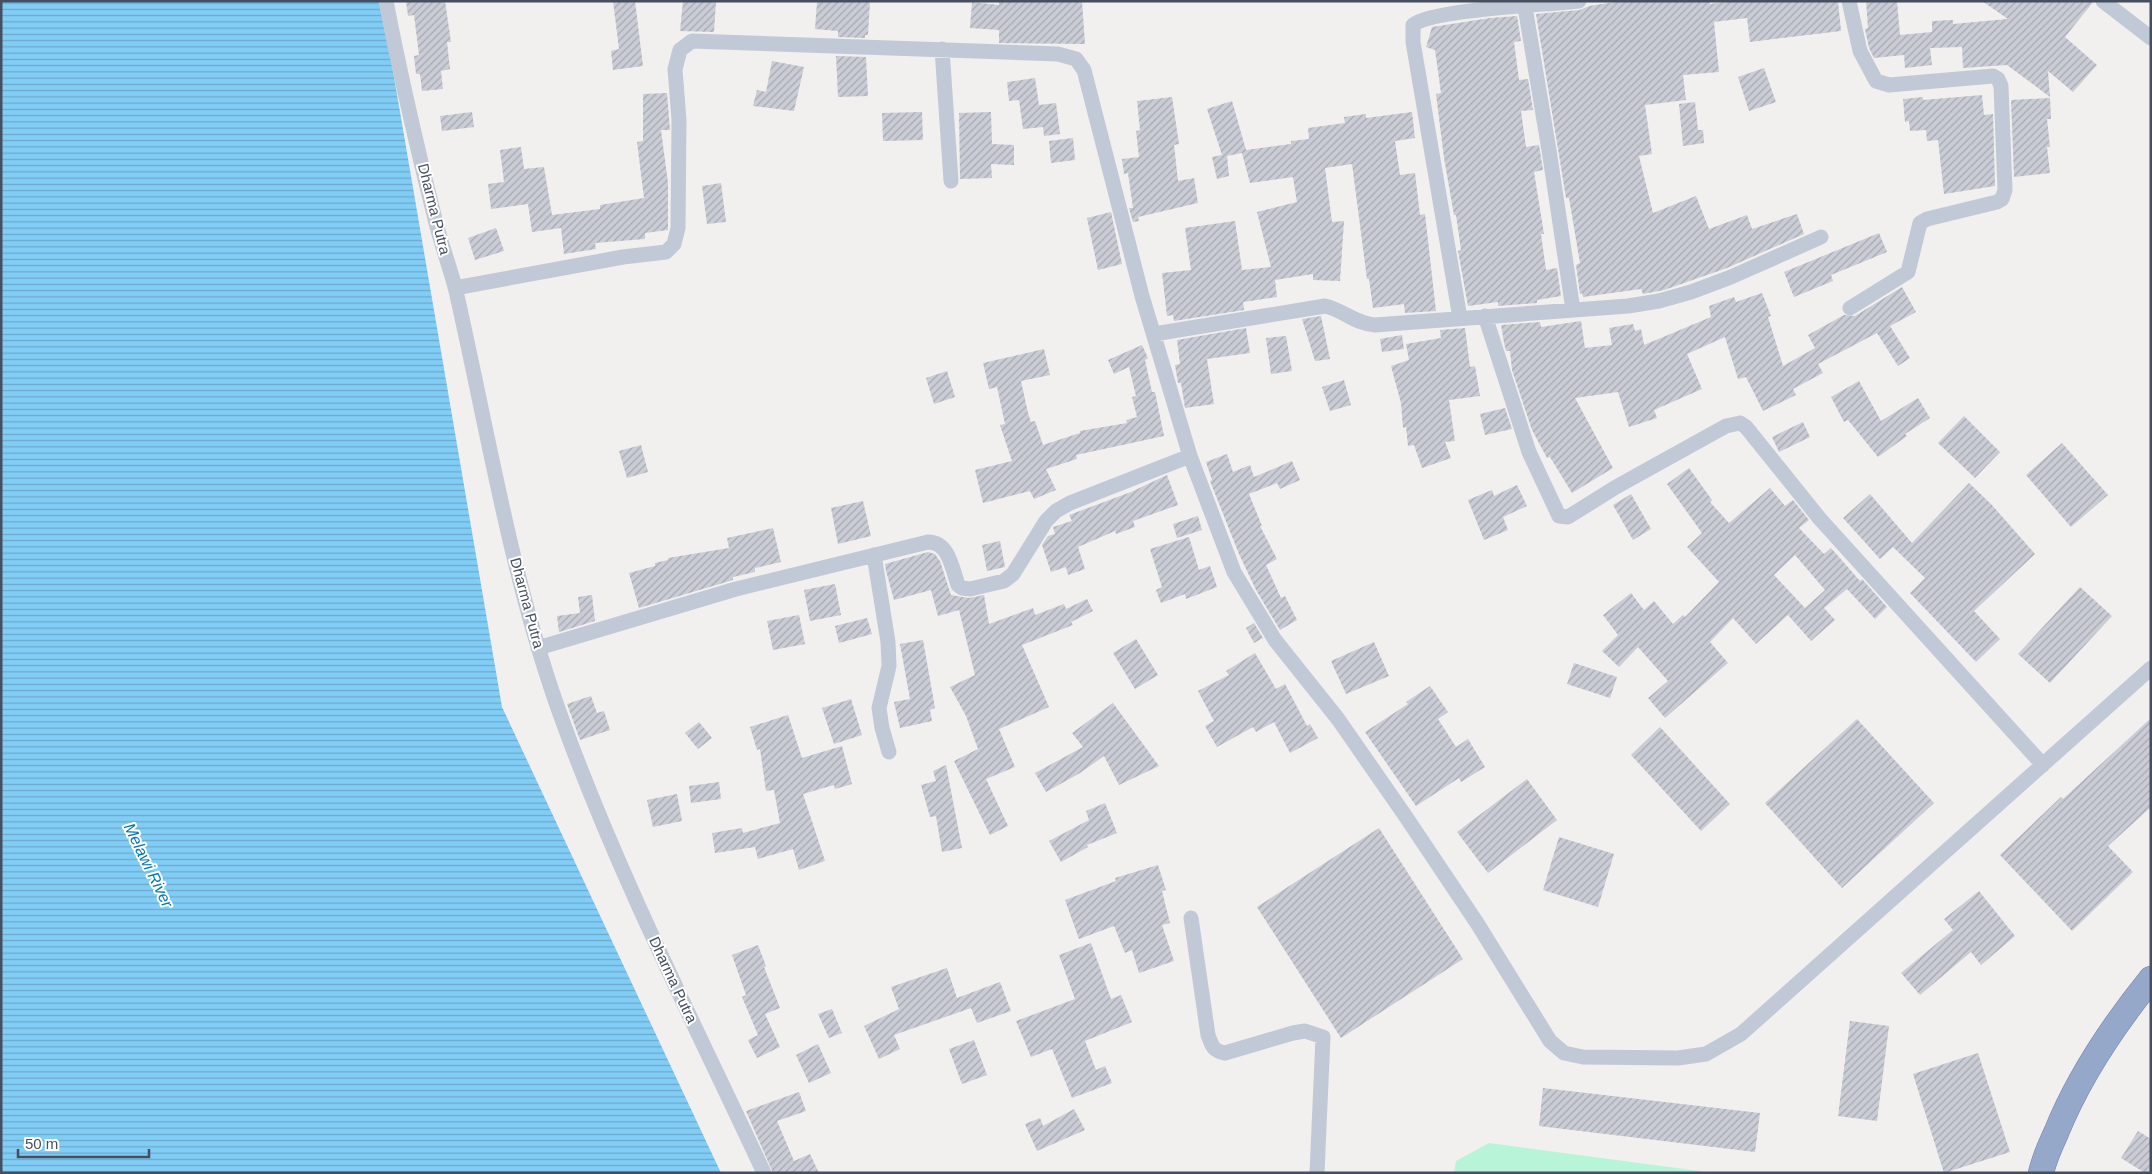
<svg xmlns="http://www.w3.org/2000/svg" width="2152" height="1174" font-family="Arial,sans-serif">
  <defs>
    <pattern id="water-rules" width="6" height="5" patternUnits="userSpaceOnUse" patternTransform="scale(1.25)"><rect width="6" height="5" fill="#81cdf6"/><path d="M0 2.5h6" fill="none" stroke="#6ba9ca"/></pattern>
    <pattern id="building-hatch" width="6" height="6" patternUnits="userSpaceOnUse" patternTransform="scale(1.25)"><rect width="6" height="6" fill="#cacdd5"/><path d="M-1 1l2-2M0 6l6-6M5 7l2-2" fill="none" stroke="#a6a9b0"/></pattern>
  </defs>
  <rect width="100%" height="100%" fill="#f2efef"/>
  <path fill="#b8f4d8" d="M1489,1143L1714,1173H1454L1456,1161Z"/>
  <path fill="url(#water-rules)" d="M1,1H381L502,707L721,1173H1Z"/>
  <path fill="url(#building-hatch)" fill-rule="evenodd" d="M406,1H445L451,42H447L450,69L441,71L443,89L422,91L420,74H416L414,56L419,55L414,15L408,16Z
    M613,1H635L643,66L613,70L611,51L619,49Z
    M683,1H716L714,32L680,31Z
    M823,1H870L868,35H865V38L838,37V31L815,29L817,2Z
    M999,1H1082L1085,44L999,43V30L970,28L972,2L999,5Z
    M1621,1H1710V4L1731,1H1838L1841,31L1750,42L1747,18L1714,22L1719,72L1683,75L1686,100L1645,105L1652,154L1639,156L1653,213L1696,196L1709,229L1747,215L1752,229L1797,214L1804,234L1727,268L1664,290L1643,294L1641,289L1583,297L1582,293L1580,294L1576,265L1580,263L1569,198H1566L1536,14L1580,10L1589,6Z
    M1866,1H1897L1900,35L1932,32V21L1953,20V24L2008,19L1982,1H2094L2065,37L2097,65L2073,92L2048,71L2050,97L2007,65L1963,68L1962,47L1930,48L1932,65L1905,68L1904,55L1874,58L1869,48L1865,29L1868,28Z
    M1517,16L1521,41L1514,42L1519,80L1528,79L1533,110L1521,111L1526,147L1539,145L1543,170L1534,172L1544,234H1541L1546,270L1557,268L1561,296L1537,300V303L1498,306V302L1468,306L1458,251L1461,250L1456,215H1454L1444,158L1436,94L1441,93L1435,50L1426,47L1432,27L1490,18Z
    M836,56L866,57L868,96L838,97Z
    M772,61L804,67L794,111L753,106L757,90L766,92Z
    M1764,68L1776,102L1749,111L1738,77Z
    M1035,78L1039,105L1056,103L1060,134L1044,136L1043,127L1023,129L1019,100L1009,101L1007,82Z
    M667,93L670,130H661L668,183V230L645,233V239L595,243L596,249L564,254L561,228L532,232L528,204L491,209L488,184L504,182L500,150L521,147L524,169L544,167L552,215L600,209V205L644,198L637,142L643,141V94Z
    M1982,95L1984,115L1993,114L1995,186L1944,194L1938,140L1927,141L1926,130L1910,131L1909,121L1905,122L1903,99L1923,97V100Z
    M1172,97L1179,144L1174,145L1178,181L1194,178L1198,203L1138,217L1139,221L1133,222L1129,208H1133L1128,173L1124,174L1122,159L1139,157L1136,131L1140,130L1137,101Z
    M2050,98L2051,119H2047L2050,147H2047L2050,173L2014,177L2011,100Z
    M1232,101L1246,150L1291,144V141L1309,139L1308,128L1345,123L1344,117L1366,114V118L1412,112L1415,138L1395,141L1400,175L1415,173L1420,215L1425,214L1436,311L1405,313L1404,304L1373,308L1369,279H1367L1352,164L1325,168L1332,222L1344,221L1340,281L1313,280V274L1275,280L1277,297L1243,302L1244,310L1174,321L1173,315L1167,316L1162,273L1191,270L1185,228L1235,221L1242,270L1271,267L1257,212L1297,202L1293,177L1250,183L1242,153L1227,156L1229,176L1217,179L1212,157L1222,155L1207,109Z
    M1695,102L1698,130H1703L1704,143L1683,146L1679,104Z
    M472,112L474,127L442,131L440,116Z
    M922,112L923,140L883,141L882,113Z
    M991,112L992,144L1014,145V165L991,164L992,178L960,179L959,113Z
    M1073,138L1075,160L1051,163L1049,141Z
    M721,183L726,222L707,224L702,186Z
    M1111,212L1122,264L1098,270L1087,218Z
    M496,228L504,251L475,260L468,238Z
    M1879,233L1887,252L1831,275L1833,281L1794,297L1784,272Z
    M1902,287L1916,312L1890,326L1910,358L1898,366L1877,333L1818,364L1823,373L1793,389L1796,395L1763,411L1746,377L1738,379L1725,337L1687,354L1702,389L1654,410L1657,418L1629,427L1618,392L1575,398L1613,468L1572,493L1550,457L1547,458L1532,430L1512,370L1510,351H1506L1504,343L1501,325L1540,322L1541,327L1581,321L1585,348L1612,345L1609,328L1633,324L1635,331L1641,329L1644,345L1711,317L1709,306L1734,297L1736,302L1762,293L1771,316L1768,317L1783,366L1815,348L1808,335L1844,315L1855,316Z
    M1321,316L1330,359L1315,361L1302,319Z
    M1246,328L1250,353L1207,359L1214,404L1185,408L1181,383H1178L1175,365L1180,364L1177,340Z
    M1465,328L1470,367L1475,366L1480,396L1449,400L1455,441L1445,442L1451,458L1422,468L1414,445L1408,446L1406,427L1403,428L1401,403L1391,366L1409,360L1406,344L1441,338L1440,330Z
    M1402,335L1404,349L1382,352L1380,339Z
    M1286,336L1292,371L1271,374L1266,338Z
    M1142,345L1148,358L1145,360L1152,392H1155L1164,436L1076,455L1077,459L1046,469L1056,490L1034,499L1030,491L983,503L975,470L1012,461L1000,425L1005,424L997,387L989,389L983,363L1044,349L1050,375L1021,381L1028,413L1031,422L1035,421L1043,445L1080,433V431L1127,423L1126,420L1137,417L1132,397L1136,396L1129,367L1114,374L1108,360Z
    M947,371L955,397L934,404L926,378Z
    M1344,380L1351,405L1330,411L1322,387Z
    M1859,381L1881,421L1918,398L1930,418L1905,434L1907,436L1878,457L1848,420L1844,422L1831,397Z
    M1505,408L1512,429L1485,435L1480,414Z
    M1964,416L2000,452L1975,478L1938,443Z
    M1803,422L1810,437L1779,452L1772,437Z
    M2062,443L2108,495L2071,527L2026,475Z
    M641,445L648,472L627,478L619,451Z
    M1227,454L1233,472L1250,465L1254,477L1292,461L1300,480L1280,489L1277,483L1249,494L1262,526H1260L1277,559L1266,565L1281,598L1285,596L1297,620L1280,630L1256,590L1239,554L1210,481L1212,480L1206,462Z
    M1689,468L1712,500L1710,502L1729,523L1770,488L1785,506L1793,500L1809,520L1799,528L1824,554L1831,548L1860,581L1862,579L1887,607L1875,619L1847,589L1824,608L1835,620L1811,641L1788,615L1756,644L1733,618L1710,642L1728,663L1665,718L1648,698L1668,681L1638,647L1619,667L1602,651L1618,635L1603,615L1631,593L1644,610L1654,601L1673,624L1683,615L1685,617L1719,582L1687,547L1702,533L1667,484ZM1795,555L1825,590L1805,608L1774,575Z
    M1167,475L1178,505L1133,521L1135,527L1116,534L1115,531L1078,547L1085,569L1068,575L1066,567L1051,572L1042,545L1048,536L1055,534L1053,527L1072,521L1069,515L1131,492Z
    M1969,483L1991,504L2035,554L1974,611L2000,639L1976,662L1910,593L1925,578L1893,547L1880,559L1843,518L1870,494L1912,543Z
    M1517,485L1527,506L1503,517L1508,530L1484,540L1468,500L1492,490L1494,496Z
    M1631,494L1651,529L1633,540L1613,505Z
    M863,501L871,536L838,544L831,508Z
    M1198,516L1202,530L1177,538L1173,524Z
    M773,528L781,562L755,568V572L733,577V580L639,608L629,573L655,566V563L668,560V558L729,548L727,538Z
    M1189,537L1199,570L1210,566L1217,587L1186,599L1185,594L1161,603L1156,590L1162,587L1150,549Z
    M1000,541L1005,567L987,571L982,545Z
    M928,552L935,554L940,561L951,595L969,598L984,595L989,624L1033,608L1035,615L1064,604L1066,609L1087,599L1093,611L1071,622L1073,625L1022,645L1049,707L999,729L1015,767L986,779L1008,826L990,835L954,761L978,749L966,716L950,687L975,675L959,610L938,616L931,590L894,600L886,571L885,564Z
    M835,584L841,615L810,621L804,590Z
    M2080,587L2112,616L2050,683L2018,654Z
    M592,595L595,621L559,632L557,616L580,613L578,597Z
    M799,615L805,644L773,650L767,621Z
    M867,618L872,634L839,643L835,626Z
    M1254,623L1263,638L1254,643L1246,628Z
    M1136,639L1158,675L1135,689L1113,653Z
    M923,640L935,708L930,710L932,721L900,728L894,702L910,699L900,644Z
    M1374,642L1389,676L1346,694L1331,661Z
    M1255,653L1276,689L1285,684L1307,726L1310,724L1318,738L1290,753L1274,722L1256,732L1253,727L1217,747L1205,726L1214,721L1198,691L1229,675L1226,671Z
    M1574,663L1617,677L1610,698L1567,684Z
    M1430,686L1448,712L1438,719L1456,747L1468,739L1485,767L1461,782L1459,778L1416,806L1365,732L1408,704L1406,702Z
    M591,696L597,713L604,711L610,730L580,740L567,704Z
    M851,699L862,735L834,744L822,708Z
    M1113,703L1159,766L1119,785L1104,756L1080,773L1046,792L1035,773L1083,747L1072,733Z
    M788,715L802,758L842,746L852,784L835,789L834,785L803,794L825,861L799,870L793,849L758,859L755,847L715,853L712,833L742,828L743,833L780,823L774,790L766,791L760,749L757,750L750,727Z
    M2151,718V807L2108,846L2133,872L2072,931L2000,855L2061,797L2063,799Z
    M1857,719L1934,803L1842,888L1765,803Z
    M699,722L712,738L698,749L685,733Z
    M1660,727L1730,804L1701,831L1631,755Z
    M946,765L962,848L942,852L936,816L930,817L921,785L936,781L933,771Z
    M1527,779L1557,820L1488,873L1457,832Z
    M719,782L721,799L691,803L689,786Z
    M677,794L682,821L653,827L647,800Z
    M1105,803L1117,833L1087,845L1088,847L1061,862L1049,841L1089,820L1086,811Z
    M1379,828L1463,959L1341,1038L1257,907Z
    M1559,837L1614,854L1598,907L1543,890Z
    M1158,865L1166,890L1162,891L1170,923L1162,925L1174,961L1139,973L1132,950L1125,953L1114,926L1079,939L1065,900L1116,881L1115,878Z
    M1979,891L2015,936L1981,965L1971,952L1920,995L1901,973L1953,930L1944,919Z
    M1091,943L1111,999L1121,995L1132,1022L1085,1041L1096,1070L1105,1066L1112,1083L1072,1098L1052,1049L1031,1057L1016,1021L1075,999L1059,955Z
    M758,945L766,966L764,967L780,1008L765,1014L780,1047L757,1058L748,1040L758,1035L742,997L746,995L732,955Z
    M947,968L957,998L1000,982L1011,1011L977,1023L971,1008L894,1035L900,1049L879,1059L864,1026L899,1009L891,987Z
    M832,1009L842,1033L829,1038L818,1014Z
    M1850,1021L1889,1026L1877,1121L1838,1116Z
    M974,1040L987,1075L962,1084L949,1049Z
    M818,1044L831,1073L809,1083L796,1055Z
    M1978,1053L2010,1152L1944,1173L1913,1074Z
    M1543,1088L1760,1113L1755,1152L1539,1126Z
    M799,1092L806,1111L777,1121L794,1161L810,1154L819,1173H773L746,1111Z
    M1074,1109L1085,1130L1037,1151L1025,1124L1040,1118L1043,1126Z
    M2138,1131L2151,1139V1173H2145L2121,1158Z"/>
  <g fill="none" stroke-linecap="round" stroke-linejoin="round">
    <defs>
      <path id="trunk" d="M2041,1173C2044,1159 2050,1146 2056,1133C2079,1076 2112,1027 2151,979"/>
    </defs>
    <use href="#trunk" stroke="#6c83af" stroke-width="26"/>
    <path stroke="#c1c9d6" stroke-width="15" d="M386,1C400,74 417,147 435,219C441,244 450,267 456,291C489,436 512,585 564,725C620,878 695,1025 764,1173
      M1849,1L1860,51L1876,81L1889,85L1993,76L1998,79L2001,86L2005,190L2002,199L1997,202L1927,219L1920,223L1908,272L1850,308
      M2103,1L2151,38
      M1525,7L1549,150L1573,310
      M942,49L951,181
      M455,288L623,257L666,252L674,244L678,228L679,120L675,69L680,50L692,41L1058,54L1076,59L1084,70L1142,296L1190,456L1234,572L1275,640L1338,719L1404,814L1477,923L1550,1041L1564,1053L1583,1057L1678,1058L1706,1054L1741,1034L2151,668
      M1485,316L1529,452L1559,516L1568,517L1616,487L1726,426L1740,423L1746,427L1820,519L2043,765
      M1460,318L1413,42V25C1433,9 1547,5 1579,1
      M1154,334L1325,306C1343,310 1356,324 1375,325L1628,306L1659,301L1691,292L1731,277L1821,237
      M874,555L888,642L889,666L879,708L882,728L889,752
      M538,648L736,589L928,542C949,542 952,568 958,585L962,588L970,589L1004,581L1013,574L1046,521L1056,511L1070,503L1190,456
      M1191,918L1208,1035C1212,1046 1213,1051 1225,1053L1293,1033L1305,1031L1323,1037L1317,1173"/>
    <use href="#trunk" stroke="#96a8ca" stroke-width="25"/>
  </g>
  <g text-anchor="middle" stroke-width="4" stroke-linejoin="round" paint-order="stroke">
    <g font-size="15" fill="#454f5f" stroke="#fff">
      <text transform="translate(434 209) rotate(76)" y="5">Dharma Putra</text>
      <text transform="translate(527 603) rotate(75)" y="5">Dharma Putra</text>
      <text transform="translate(673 980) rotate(65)" y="5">Dharma Putra</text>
    </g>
    <g font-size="16" font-style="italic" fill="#0077b6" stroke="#fff">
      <text transform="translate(149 865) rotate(64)" y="6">Melawi River</text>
    </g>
  </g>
  <rect width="2152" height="1174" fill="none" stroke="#454f5f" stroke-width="5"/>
  <path d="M18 1149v8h131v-8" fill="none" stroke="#454f5f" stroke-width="2.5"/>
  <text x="25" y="1149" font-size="15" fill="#454f5f" stroke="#ffffff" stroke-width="4" paint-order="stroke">50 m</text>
</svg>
